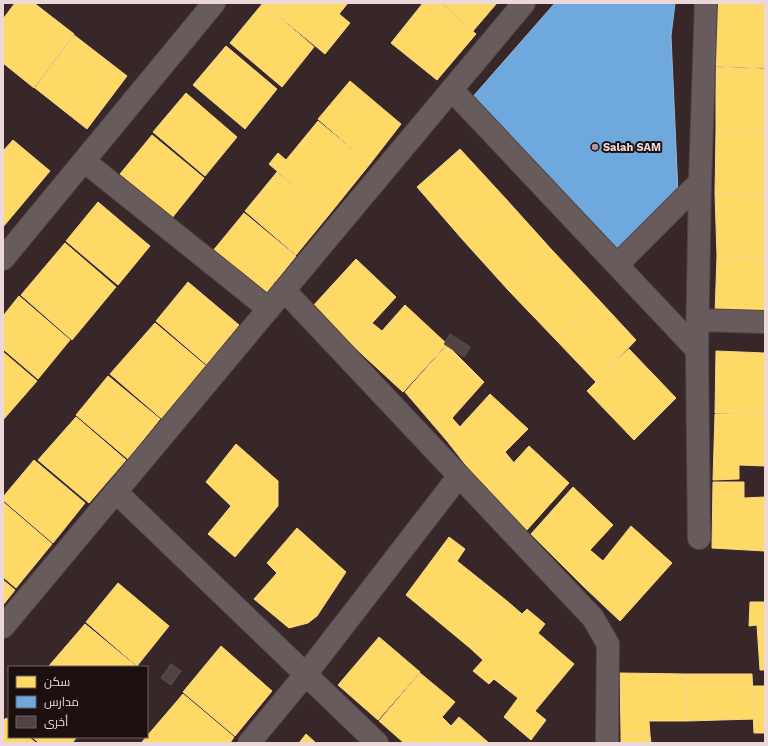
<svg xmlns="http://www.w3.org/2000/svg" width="768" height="746" font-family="'Work Sans',Cairo,sans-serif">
  <rect width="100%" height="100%" fill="#382729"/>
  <path fill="#ffd966" stroke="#f9d888" d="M15,3H34L74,34L34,88L3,63V19Z
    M263,3H348L339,14L350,23L325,54Z
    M263,3L314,47L282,87L230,43Z
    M423,3H441L476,34L437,80L391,43Z
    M442,3H497L473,31Z
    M718,3H740L765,5V68L714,66Z
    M740,3H765V5Z
    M74,35L127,76L87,129L35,88Z
    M226,46L277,89L245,129L193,85Z
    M716,67L765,69V131L716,130Z
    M350,81L401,124L370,164L318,119Z
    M186,93L237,137L205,176L153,132Z
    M318,121L370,164L328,216L269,164L278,153L286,160Z
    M716,130L765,131V195L715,193Z
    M152,135L204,178L172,218L120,174Z
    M13,140L50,171L3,227V151Z
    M460,149L506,199L462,239L417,187Z
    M277,172L328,216L296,255L245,211Z
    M715,193L765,195V257L717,256Z
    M506,199L551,249L509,291L462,239Z
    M98,202L150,246L118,285L66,241Z
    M244,213L296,256L264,296L212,252Z
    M65,243L116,287L72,340L21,295Z
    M551,249L598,299L556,340L509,291Z
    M717,256L765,257V314H715Z
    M356,259L396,297L352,345L313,306Z
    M188,282L239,325L207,365L156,321Z
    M19,296L70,340L38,379L3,349V316Z
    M598,299L636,340L596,382L556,340Z
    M405,305L447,344L403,392L352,345L372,323L382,331Z
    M155,323L206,366L162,419L110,374Z
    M447,345L484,382L452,418L460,427L447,441L405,392Z
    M629,349L676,398L634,440L587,391Z
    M716,351L765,353V414L715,413Z
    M3,352L37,381L3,420Z
    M108,376L160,419L128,459L76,415Z
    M490,394L528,429L505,452L514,463L487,492L447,441Z
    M715,414H765V466L739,465V479L713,480Z
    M76,417L126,460L89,503L38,460Z
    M236,444L278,481V506L235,557L208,534L231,506L206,482Z
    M529,446L569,483L526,531L487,492Z
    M34,460L85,503L53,543L3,500V497Z
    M713,482H744V498L765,497V551L712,548Z
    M573,487L613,525L590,550L603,561L583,586L531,534Z
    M3,502L52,544L16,588L3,577Z
    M631,526L672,563L620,621L583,586Z
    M297,528L346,572L317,616L308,623L289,628L254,599L277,573L267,563Z
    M449,537L465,549L457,561L507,601L470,648L406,595Z
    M3,580L15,590L3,605Z
    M118,583L169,626L137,666L86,622Z
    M507,601L522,614L527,609L545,624L538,633L574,664L535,711L546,720L531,740L504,717L518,698L494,679L489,684L473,671L483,660L470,648Z
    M750,602H765V670H760L757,625L749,626Z
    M85,624L137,667H48Z
    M379,637L420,672L378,720L338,685Z
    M221,646L272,691L235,736L183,692Z
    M420,673L455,702L442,717L451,726L436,743H404L379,721Z
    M620,673L686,674L687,721H649L650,735L621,734Z
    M686,674H752L754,719L687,721Z
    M752,686H765V733H754Z
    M183,694L234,737L230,743H141Z
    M459,717L489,743H436Z
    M6,718L9,720V737H29L36,743H3V721Z
    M306,734L316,743H299Z
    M621,734L650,735L651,743H621Z
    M32,737H77L72,743H39Z"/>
  <path fill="#6fa8dc" stroke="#94b6db" d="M555,3H675L671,36L678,193L617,255L470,100Z"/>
  <path fill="#514342" stroke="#5e514f" d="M450,334L470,347L464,357L444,344Z
    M171,664L181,671L171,685L161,678Z"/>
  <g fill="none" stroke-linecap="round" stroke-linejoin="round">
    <defs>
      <path id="minor" d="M452,90L697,350
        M84,161L269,309
        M3,259L214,3
        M617,265L700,182
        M284,290L593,618L608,644L607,743
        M698,320L765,322
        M116,492L377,743
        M699,538L697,350L700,182L706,3
        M3,627L524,3
        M249,743L306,674L459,476"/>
    </defs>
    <use href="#minor" stroke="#534446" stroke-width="24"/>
    <use href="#minor" stroke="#685b5c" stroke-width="22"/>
  </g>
  <circle fill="#ad999b" stroke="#1c0f10" stroke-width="1.5" cx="595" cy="147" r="4"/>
  <g text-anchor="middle" stroke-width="4" stroke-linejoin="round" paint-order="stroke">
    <g font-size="11" font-weight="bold" fill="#ecd7d9" stroke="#1c0f10" text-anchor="start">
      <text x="603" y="151">Salah SAM</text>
    </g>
  </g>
  <rect width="768" height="746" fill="none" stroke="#ecd7d9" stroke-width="8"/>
  <rect x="8" y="666" width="140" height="72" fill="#1c0f10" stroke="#6f5f60"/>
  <rect x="16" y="676" width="20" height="12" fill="#ffd966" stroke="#6f5f60"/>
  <text x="44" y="686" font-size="12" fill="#ecd7d9">سكن</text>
  <rect x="16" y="696" width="20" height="12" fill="#6fa8dc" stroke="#6f5f60"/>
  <text x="44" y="706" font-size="12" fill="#ecd7d9">مدارس</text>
  <rect x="16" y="716" width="20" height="12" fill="#514342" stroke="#6f5f60"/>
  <text x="44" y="726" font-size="12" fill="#ecd7d9">أخرى</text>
</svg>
